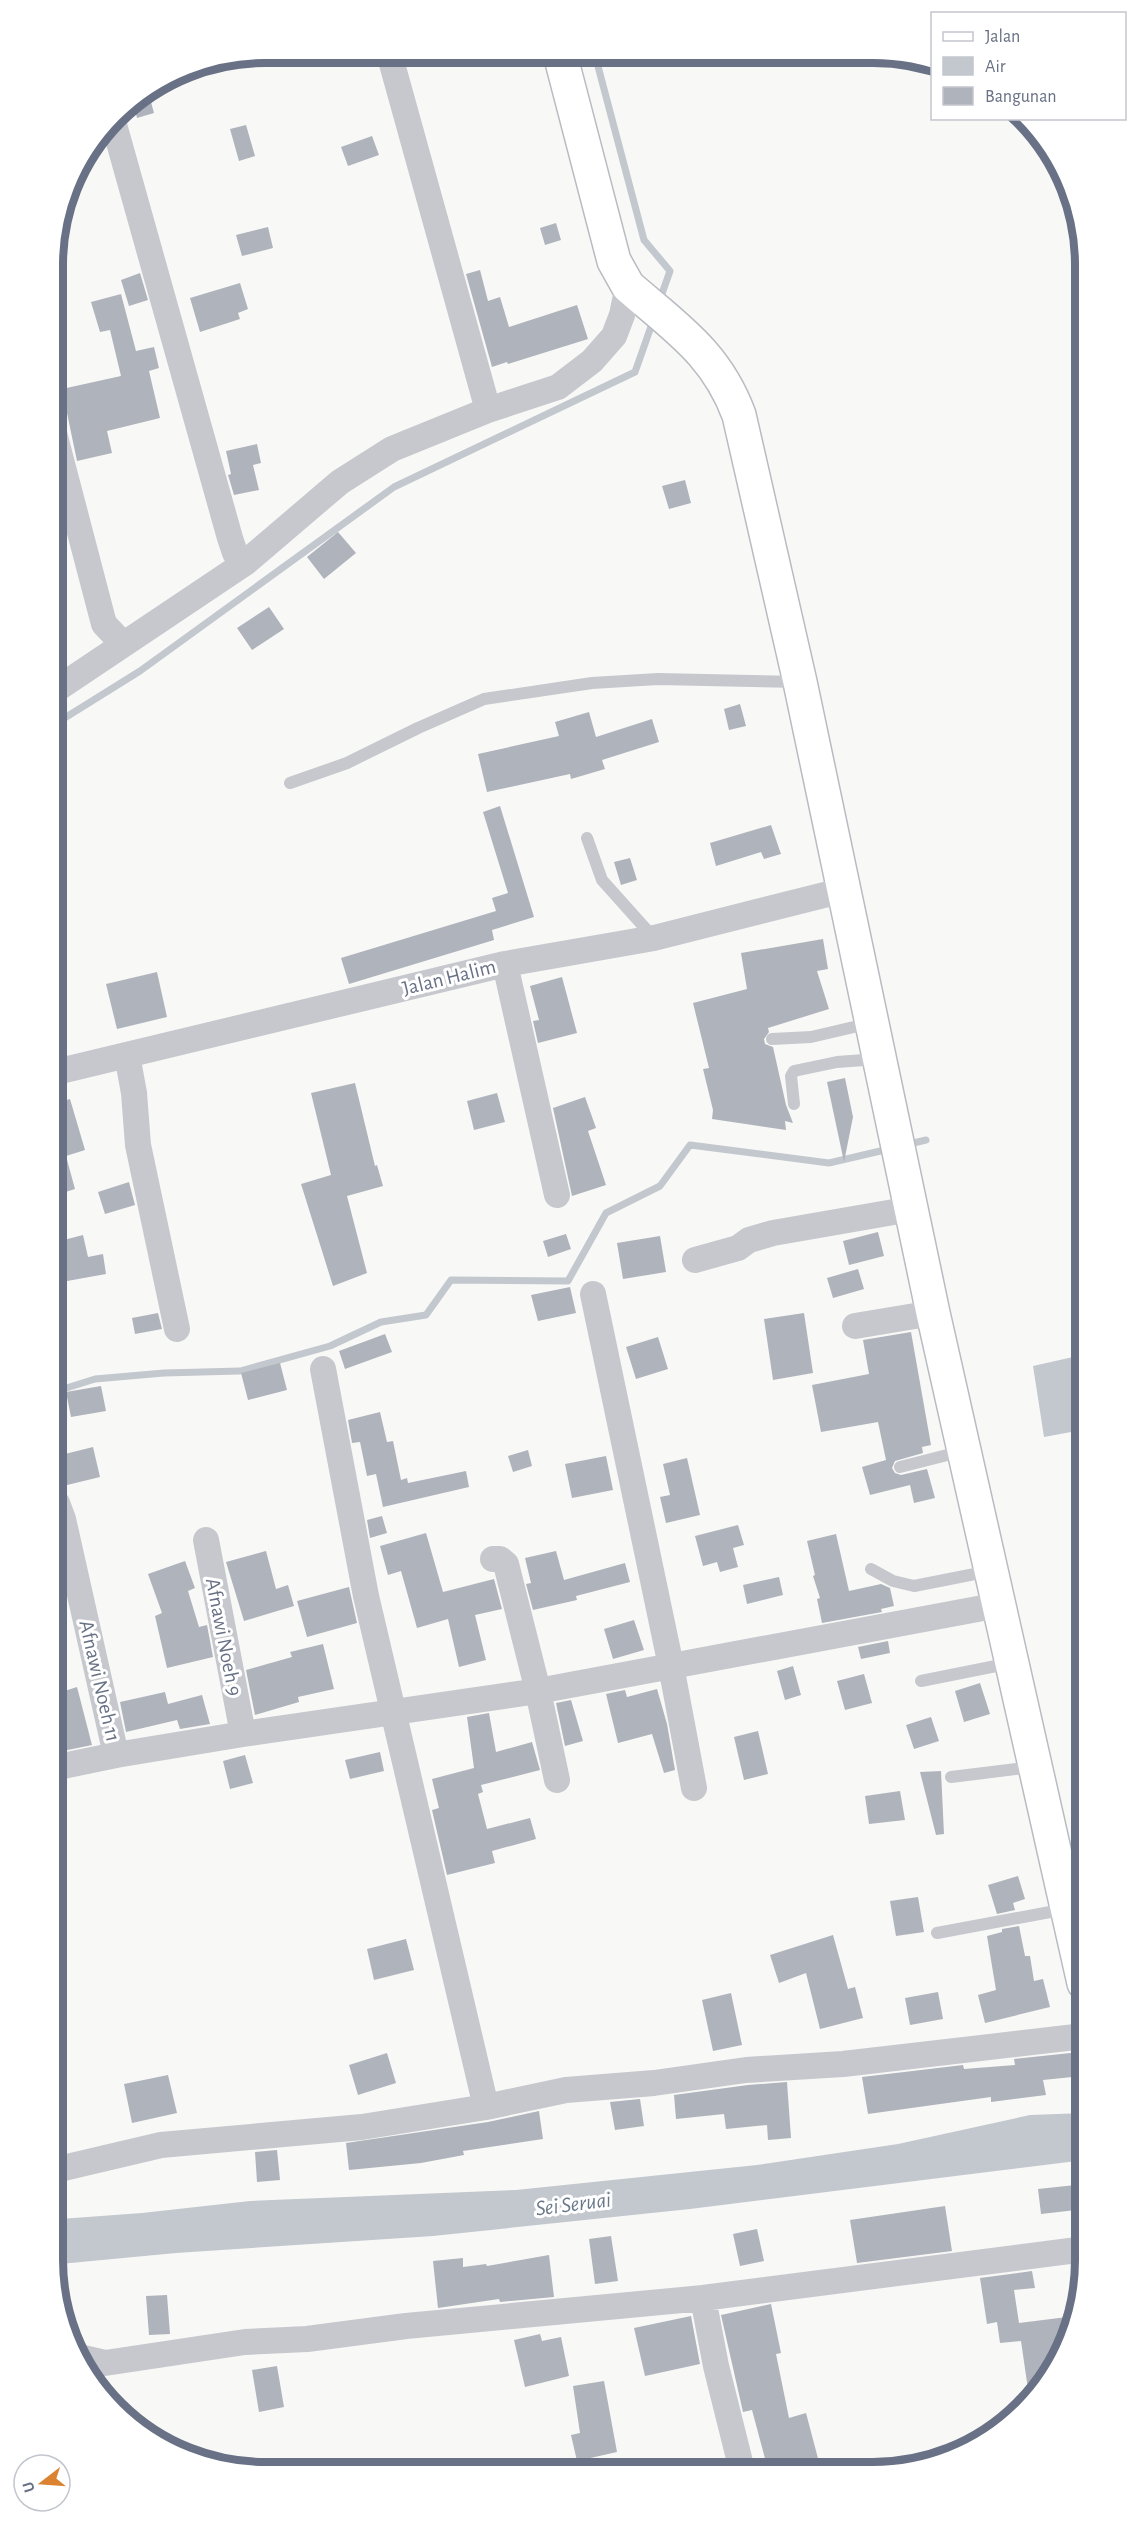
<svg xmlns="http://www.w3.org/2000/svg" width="1138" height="2525" font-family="'Alegreya Sans',sans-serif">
  <rect width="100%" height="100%" fill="#f8f8f6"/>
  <path fill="#c3c8cf" d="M1082,1355V1430L1044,1437L1033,1366Z
    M1084,2113L1085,2160L690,2209L433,2236L176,2253L60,2264V2219L142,2213L250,2201L516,2190L757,2165L898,2144L1030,2115Z"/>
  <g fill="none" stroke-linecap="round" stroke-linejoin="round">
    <path stroke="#c3c8cf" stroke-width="7" d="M595,55L644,240L670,271L659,302
      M55,724L140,671L394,487L635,372L653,321
      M905,1145L926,1140
      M57,1391L95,1379L164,1373L240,1371L330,1346L381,1322L426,1315L451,1280L568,1281L606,1213L660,1186L690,1145L829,1163L889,1149"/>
  </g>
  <path fill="#afb3bc" d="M148,91L154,113L137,118L133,101Z
    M246,125L255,156L239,161L230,129Z
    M372,136L379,155L348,166L341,147Z
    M556,223L561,240L545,245L540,228Z
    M268,227L273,248L242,256L236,235Z
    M480,270L488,301L500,297L509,327L577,305L588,339L508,364L507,362L492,367L466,274Z
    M140,273L148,300L129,306L121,280Z
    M240,283L248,309L238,313L240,319L200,332L190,298Z
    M121,294L136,351L154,347L159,368L149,371L160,418L107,431L112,453L77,461L62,389L121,376L110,330L100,332L91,302Z
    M257,444L261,463L253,465L259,490L234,495L228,475L231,474L226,451Z
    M685,480L691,503L669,509L662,486Z
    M338,532L356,553L324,579L307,557Z
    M269,607L284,629L252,650L237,628Z
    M740,704L746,726L729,730L724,709Z
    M589,712L596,737L652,719L659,742L602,760L605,769L571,779L570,774L487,792L478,754L559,736L555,722Z
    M500,806L534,917L492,930L494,940L349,984L341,958L496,911L492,898L508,893L483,812Z
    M771,825L781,854L764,859L761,852L716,866L710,843Z
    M630,858L637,880L621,885L614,862Z
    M823,939L828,969L817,971L829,1009L768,1028L769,1032L764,1039L765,1044L773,1047L786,1105L793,1123L785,1121L786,1130L712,1119L713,1110L703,1069L709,1068L693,1003L747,989L741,953Z
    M157,972L167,1017L117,1029L106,984Z
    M562,977L577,1033L538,1043L533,1021L539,1020L530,986Z
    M845,1078L853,1117L844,1162L827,1082Z
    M355,1083L375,1166L377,1165L383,1186L347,1196L367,1273L333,1286L301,1184L331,1175L311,1093Z
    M497,1093L505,1122L474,1130L467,1101Z
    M585,1097L596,1128L588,1131L606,1185L572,1196L553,1108Z
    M70,1099L85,1150L66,1156L75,1189L56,1195V1103Z
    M129,1182L135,1205L105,1214L98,1192Z
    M878,1232L884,1256L849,1265L843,1241Z
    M566,1234L571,1249L548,1257L543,1241Z
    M83,1235L88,1257L103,1254L106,1274L56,1283V1242Z
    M660,1236L666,1272L623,1279L617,1243Z
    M858,1269L864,1289L833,1298L827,1278Z
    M570,1287L576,1313L538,1321L531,1295Z
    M158,1313L162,1329L135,1334L132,1318Z
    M804,1313L813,1373L773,1380L764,1319Z
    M911,1332L931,1445L922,1447L923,1453L895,1461L892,1468L895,1473L901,1475L927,1469L935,1498L914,1503L910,1485L870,1495L862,1467L886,1460L878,1422L821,1432L812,1385L869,1374L863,1340Z
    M385,1334L392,1352L345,1369L339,1351Z
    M658,1337L668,1369L636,1379L626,1347Z
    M280,1363L287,1390L248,1400L241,1373Z
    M101,1386L106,1411L71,1417L66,1392Z
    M380,1412L387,1442L393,1441L401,1480L407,1478L408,1483L466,1471L469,1487L383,1507L376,1474L367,1476L360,1442L352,1443L348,1420Z
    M93,1447L100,1477L59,1487L57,1456Z
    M528,1450L532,1466L513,1472L508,1456Z
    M606,1456L613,1490L572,1498L565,1464Z
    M687,1458L700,1515L666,1523L660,1497L670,1495L663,1464Z
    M382,1516L387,1533L370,1538L367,1520Z
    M738,1525L744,1545L733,1548L738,1567L720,1572L717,1562L703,1566L695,1536Z
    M426,1533L443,1592L494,1579L502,1609L475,1615L486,1660L459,1667L448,1619L417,1628L401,1571L388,1575L380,1546Z
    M836,1534L849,1591L881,1584L890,1588L894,1606L881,1609L882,1612L822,1623L817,1599L820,1598L813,1576L815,1575L807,1541Z
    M266,1551L276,1589L288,1585L294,1606L244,1621L226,1562Z
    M556,1551L564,1580L625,1563L630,1582L576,1596L577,1600L533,1610L526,1584L531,1583L525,1558Z
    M185,1561L195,1588L188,1591L199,1627L207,1625L213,1657L167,1668L155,1616L162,1613L148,1574Z
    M779,1577L783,1595L747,1604L743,1585Z
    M349,1587L357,1623L307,1637L297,1601Z
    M634,1620L644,1650L613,1659L604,1629Z
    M888,1641L890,1653L861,1659L858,1647Z
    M323,1644L334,1689L298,1697L299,1702L255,1715L246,1670L292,1657L290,1652Z
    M793,1666L801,1695L785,1700L777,1671Z
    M864,1674L872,1703L845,1710L837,1681Z
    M980,1683L990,1714L964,1722L955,1691Z
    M77,1687L92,1745L58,1752V1693Z
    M657,1689L667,1724L675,1770L664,1773L652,1734L618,1743L606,1694L625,1690L627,1697Z
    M165,1692L168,1704L202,1695L210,1724L180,1729L177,1720L126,1732L120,1702Z
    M571,1700L583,1741L565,1746L556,1703Z
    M489,1713L496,1752L532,1742L540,1770L481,1785L483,1792L478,1794L487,1829L530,1818L536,1839L492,1851L495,1863L447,1875L432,1810L439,1808L432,1779L474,1768L467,1717Z
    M931,1717L939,1741L914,1749L906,1725Z
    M758,1731L768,1774L744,1780L734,1737Z
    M380,1752L384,1771L350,1779L345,1760Z
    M245,1755L253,1783L230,1789L223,1761Z
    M941,1771L944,1834L936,1835L920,1772Z
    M900,1791L905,1820L869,1824L865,1796Z
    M1018,1876L1025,1899L1013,1903L1015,1910L997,1914L988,1885Z
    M918,1897L924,1932L896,1936L890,1901Z
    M1019,1926L1025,1956H1030L1034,1981L1043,1979L1050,2007L985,2023L978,1995L996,1990L987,1936L1002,1932V1929Z
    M833,1935L848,1989L855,1987L863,2018L820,2029L806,1973L779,1983L770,1955Z
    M406,1939L414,1970L374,1980L367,1949Z
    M938,1992L943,2019L910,2025L905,1998Z
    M731,1993L742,2045L713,2051L702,2000Z
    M1080,2052L1082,2076L1043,2080L1046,2095L991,2102V2097L868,2114L862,2077L963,2065L964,2069L1015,2065L1014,2059Z
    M387,2053L396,2083L358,2095L349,2065Z
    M168,2075L177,2113L132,2123L124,2084Z
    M787,2082L791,2138L768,2140L767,2125L726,2129L724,2114L676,2119L674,2095L748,2085Z
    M640,2099L644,2126L615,2130L610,2102Z
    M539,2111L543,2139L463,2151L464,2155L421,2163L349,2170L346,2143L488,2122Z
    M277,2150L280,2180L257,2182L255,2152Z
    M1085,2184V2209L1041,2214L1038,2189Z
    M945,2206L952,2251L857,2263L850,2220Z
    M757,2229L764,2261L740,2266L733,2234Z
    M611,2236L618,2281L595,2284L589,2239Z
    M549,2255L554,2297L500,2302L499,2299L438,2308L433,2261L463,2258V2267L486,2264L487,2266Z
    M1032,2271L1035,2288L1014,2290L1019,2323L1075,2316L1069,2341L1030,2403L1021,2341L1000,2343L997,2322L987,2324L980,2278Z
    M167,2295L170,2334L149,2335L146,2296Z
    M771,2304L781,2353L776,2354L789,2418L806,2413L820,2466H767L752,2410L743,2412L721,2315Z
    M691,2316L700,2364L645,2376L634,2328Z
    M540,2334L542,2341L561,2337L569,2376L525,2387L514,2340Z
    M277,2366L284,2407L259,2412L252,2370Z
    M604,2381L617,2452L577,2461L571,2435L580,2433L573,2386Z"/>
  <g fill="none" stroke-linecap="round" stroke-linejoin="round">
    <defs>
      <path id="secondary" d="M560,54L614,261L628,286C676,328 716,353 739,415L800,682L933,1313L1084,1983"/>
    </defs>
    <use href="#secondary" stroke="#b8bbc1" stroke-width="36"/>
    <path stroke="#c6c8cd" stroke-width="12" d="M290,783L347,763L418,728L484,699L592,683L658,679L798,682
      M587,838L602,880L654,938
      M772,1039L811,1037L871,1023
      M794,1104L791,1076L794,1071L837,1062L878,1059
      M900,1467L963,1451
      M871,1569L893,1581L914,1586L990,1571
      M921,1681L1011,1663
      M951,1777L1033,1767
      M937,1933L1066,1909"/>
    <path stroke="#c6c8cd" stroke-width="26" d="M389,53L488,410
      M113,121L230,538L235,553L245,563
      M54,433L104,624L123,644
      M54,691L245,563L340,482L392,449L488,410L558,387L592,361L614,336L622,315L628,286
      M505,964L557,1195
      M127,1055L134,1093L138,1145L177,1329
      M56,1072L505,964L654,938L844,890
      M695,1260L738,1248L749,1240L773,1233L911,1209
      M593,1294L671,1666L694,1788
      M855,1326L933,1313
      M323,1369L366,1596L486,2107
      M57,1503L63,1519L116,1755
      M206,1540L243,1734
      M493,1559H500L506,1564L538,1691L557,1780
      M58,1767L116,1755L243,1734L538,1691L999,1605
      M59,2169L161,2145L362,2127L486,2107L566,2090L654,2083L746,2070L843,2064L1084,2036
      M703,2298L716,2366L741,2466
      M79,2357L105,2363L245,2342L307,2339L406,2326L703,2298L1085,2249"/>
    <use href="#secondary" stroke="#fff" stroke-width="33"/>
  </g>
  <g text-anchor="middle" stroke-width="6" stroke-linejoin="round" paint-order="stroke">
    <g font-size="21" fill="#687185" stroke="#fff">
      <text transform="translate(449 977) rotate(-14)" y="7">Jalan Halim</text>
      <text transform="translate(224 1637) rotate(79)" y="7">Afnawi Noeh 9</text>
      <text transform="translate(100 1681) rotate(77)" y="7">Afnawi Noeh 11</text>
    </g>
    <g font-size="22" font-style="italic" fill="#697888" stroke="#fff">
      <text transform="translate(573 2203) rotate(-7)" y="8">Sei Seruai</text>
    </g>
  </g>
  <path d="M0 0H1138V2525H0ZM265 63H873A202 202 0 0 1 1075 265V2260A202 202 0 0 1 873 2462H265A202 202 0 0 1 63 2260V265A202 202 0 0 1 265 63Z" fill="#fff" fill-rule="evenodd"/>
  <path fill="none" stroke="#687185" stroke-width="8" d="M265 63H873A202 202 0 0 1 1075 265V2260A202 202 0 0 1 873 2462H265A202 202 0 0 1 63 2260V265A202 202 0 0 1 265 63Z"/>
  <rect x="931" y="12" width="195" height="108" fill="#ffffff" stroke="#c3c6ce" stroke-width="1.5"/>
  <rect x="943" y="32" width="30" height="9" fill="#ffffff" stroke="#c3c6ce" stroke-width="1.5"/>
  <text x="985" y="42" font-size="18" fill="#687185">Jalan</text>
  <rect x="943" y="57" width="30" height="18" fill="#c3c8cf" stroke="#c3c6ce" stroke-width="1.5"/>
  <text x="985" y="72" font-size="18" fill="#687185">Air</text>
  <rect x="943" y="87" width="30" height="18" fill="#afb3bc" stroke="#c3c6ce" stroke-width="1.5"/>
  <text x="985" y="102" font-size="18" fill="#687185">Bangunan</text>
  <g transform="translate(42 2483) rotate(253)"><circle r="28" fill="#ffffff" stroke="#c3c6ce" stroke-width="1.5"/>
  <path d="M0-4.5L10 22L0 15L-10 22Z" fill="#dc8332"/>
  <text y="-9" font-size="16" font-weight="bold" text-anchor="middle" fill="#687185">U</text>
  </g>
</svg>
